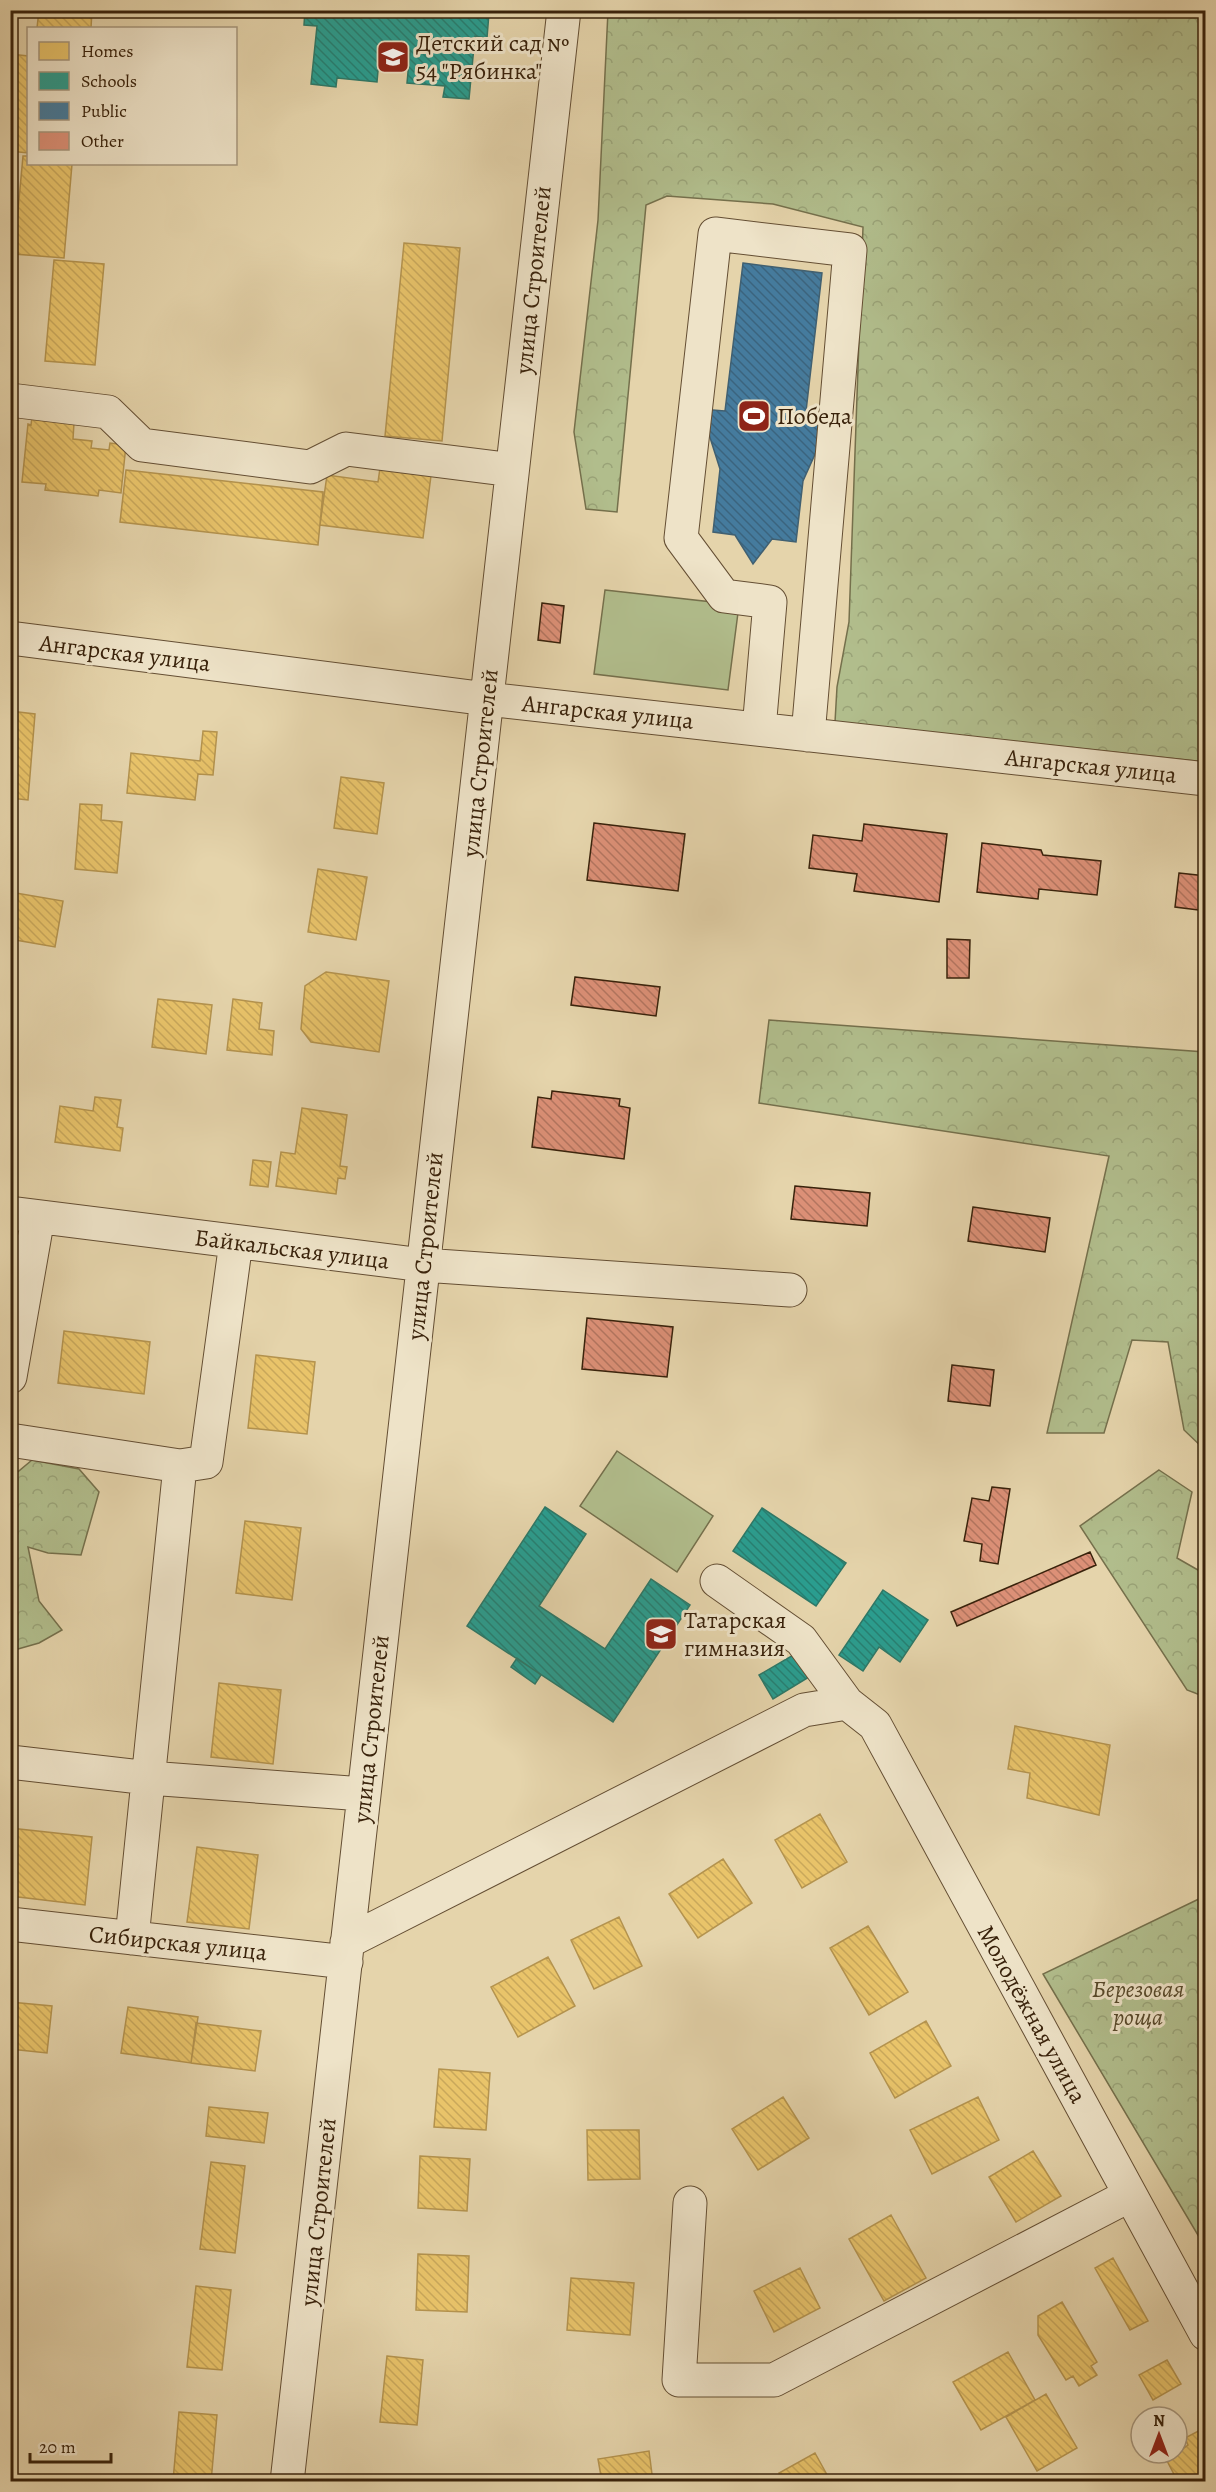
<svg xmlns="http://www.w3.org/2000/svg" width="1216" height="2492" font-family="Alegreya,serif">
<defs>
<pattern id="forest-crowns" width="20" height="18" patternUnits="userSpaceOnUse" patternTransform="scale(1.5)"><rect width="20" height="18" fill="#b1bd8c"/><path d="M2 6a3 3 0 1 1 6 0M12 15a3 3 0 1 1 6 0" fill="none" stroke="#99a277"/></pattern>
<pattern id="homes-back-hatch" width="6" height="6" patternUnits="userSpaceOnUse" patternTransform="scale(1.5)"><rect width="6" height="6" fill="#e9c46a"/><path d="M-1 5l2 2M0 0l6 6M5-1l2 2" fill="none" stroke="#c9a85b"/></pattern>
<pattern id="schools-back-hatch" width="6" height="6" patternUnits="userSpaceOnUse" patternTransform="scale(1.5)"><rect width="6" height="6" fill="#2a9d8f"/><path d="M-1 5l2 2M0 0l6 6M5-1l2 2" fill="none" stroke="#258073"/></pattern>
<pattern id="public-back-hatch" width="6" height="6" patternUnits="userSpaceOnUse" patternTransform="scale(1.5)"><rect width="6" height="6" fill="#457b9d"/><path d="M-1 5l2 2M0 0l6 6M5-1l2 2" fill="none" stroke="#3b647e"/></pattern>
<pattern id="building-back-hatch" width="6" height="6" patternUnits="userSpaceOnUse" patternTransform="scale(1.5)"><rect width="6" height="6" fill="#dc9077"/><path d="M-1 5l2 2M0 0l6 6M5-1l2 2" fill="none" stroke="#b37560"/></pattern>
</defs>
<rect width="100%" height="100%" fill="#e5d4ab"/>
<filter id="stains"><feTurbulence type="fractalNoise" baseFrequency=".00333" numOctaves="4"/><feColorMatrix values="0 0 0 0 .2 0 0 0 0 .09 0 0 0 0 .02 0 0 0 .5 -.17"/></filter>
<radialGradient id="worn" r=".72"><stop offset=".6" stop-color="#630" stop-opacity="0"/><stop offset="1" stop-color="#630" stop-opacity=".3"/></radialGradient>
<path fill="url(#forest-crowns)" stroke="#75704c" stroke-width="1.5" d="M 608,11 L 1205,11 L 1205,762 L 835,722 L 837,687 L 849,622 L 863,227 L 773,204 L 667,196 L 646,205 L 617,512 L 586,509 L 574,432 L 598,220 Z
M 769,1020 L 1205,1052 L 1205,1450 L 1184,1430 L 1168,1342 L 1132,1340 L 1104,1433 L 1047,1433 L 1109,1156 L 759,1103 Z
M 32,1460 L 79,1469 L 99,1492 L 81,1555 L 48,1553 L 28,1547 L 39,1601 L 62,1630 L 39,1643 L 11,1651 L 11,1486 L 13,1476 Z
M 1159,1470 L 1192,1492 L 1177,1558 L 1205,1574 L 1205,1697 L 1187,1690 L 1080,1526 Z
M 1205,1896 L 1205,2247 L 1043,1974 Z"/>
<path fill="#b1bd8c" stroke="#75704c" stroke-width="1.5" d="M 605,590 L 739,605 L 728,690 L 594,674 Z
M 617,1451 L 713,1516 L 677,1572 L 580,1506 Z"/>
<path fill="url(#homes-back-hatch)" stroke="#b4934e" stroke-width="1.5" d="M 39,10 L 92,10 L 91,28 L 37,28 Z
M 10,54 L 28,56 L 28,153 L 10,151 Z
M 23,156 L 28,156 L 28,164 L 72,164 L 64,258 L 14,254 Z
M 404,243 L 460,248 L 442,441 L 385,436 Z
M 54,260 L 104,264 L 95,365 L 45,361 Z
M 33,409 L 74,423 L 73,439 L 92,441 L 91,448 L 109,450 L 110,443 L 126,445 L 121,493 L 99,490 L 98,496 L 45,490 L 46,484 L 22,482 L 28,424 L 31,425 Z
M 382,454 L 433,460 L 423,538 L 320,525 L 327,475 L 378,482 Z
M 126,470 L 323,492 L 318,545 L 120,522 Z
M 10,711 L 35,714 L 28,800 L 10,798 Z
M 203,731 L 217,732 L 213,775 L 198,774 L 195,800 L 127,793 L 131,753 L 200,761 Z
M 341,777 L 384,783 L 377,834 L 334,828 Z
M 80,804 L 102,805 L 101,820 L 122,822 L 117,873 L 75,869 Z
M 318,869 L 367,877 L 356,940 L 308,932 Z
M 10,892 L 63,901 L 55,947 L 10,939 Z
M 326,972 L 389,981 L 379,1052 L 311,1042 L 301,1029 L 305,986 Z
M 158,999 L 212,1005 L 206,1054 L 152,1047 Z
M 233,999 L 262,1003 L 259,1029 L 274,1031 L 272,1055 L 227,1050 Z
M 95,1097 L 121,1100 L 117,1127 L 123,1128 L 120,1151 L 55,1142 L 60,1106 L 93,1111 Z
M 302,1108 L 347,1115 L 340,1166 L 347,1167 L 345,1179 L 338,1178 L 336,1194 L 276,1186 L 281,1152 L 295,1154 Z
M 253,1160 L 271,1162 L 268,1187 L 250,1185 Z
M 64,1331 L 150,1342 L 144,1394 L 58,1383 Z
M 256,1355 L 315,1362 L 307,1434 L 248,1428 Z
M 245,1521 L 301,1528 L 292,1600 L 236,1593 Z
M 219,1683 L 281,1690 L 273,1764 L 211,1757 Z
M 1015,1726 L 1110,1745 L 1099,1815 L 1027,1798 L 1030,1773 L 1008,1769 Z
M 820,1814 L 847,1862 L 802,1888 L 775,1840 Z
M 10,1828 L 92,1837 L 85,1905 L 10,1896 Z
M 197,1847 L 258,1855 L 249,1929 L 187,1922 Z
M 723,1859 L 752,1903 L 698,1938 L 669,1894 Z
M 619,1917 L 642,1966 L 594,1989 L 571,1940 Z
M 868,1926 L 908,1992 L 869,2015 L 830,1948 Z
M 548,1957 L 575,2006 L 518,2037 L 491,1987 Z
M 10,2002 L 52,2006 L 47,2053 L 10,2049 Z
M 128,2007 L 198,2017 L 191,2063 L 121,2053 Z
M 926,2021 L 951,2066 L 895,2098 L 870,2053 Z
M 196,2023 L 261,2031 L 255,2071 L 191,2063 Z
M 439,2069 L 490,2073 L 486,2130 L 434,2127 Z
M 783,2097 L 809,2138 L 758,2170 L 732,2129 Z
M 978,2097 L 999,2140 L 932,2174 L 910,2130 Z
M 209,2107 L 268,2113 L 264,2143 L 206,2136 Z
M 587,2130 L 639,2130 L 640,2179 L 588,2180 Z
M 1033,2151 L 1061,2196 L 1016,2222 L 989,2177 Z
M 420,2156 L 470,2159 L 467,2211 L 418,2208 Z
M 211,2162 L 245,2166 L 235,2253 L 200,2249 Z
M 891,2215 L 926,2278 L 884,2301 L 849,2239 Z
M 418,2254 L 469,2256 L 467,2312 L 416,2310 Z
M 1113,2258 L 1148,2321 L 1130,2330 L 1095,2268 Z
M 800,2268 L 820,2308 L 774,2332 L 754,2291 Z
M 571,2278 L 634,2283 L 630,2335 L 567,2330 Z
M 196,2286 L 231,2290 L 222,2370 L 187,2367 Z
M 1062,2302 L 1097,2362 L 1091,2366 L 1097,2375 L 1079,2386 L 1073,2376 L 1066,2380 L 1038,2335 L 1038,2316 Z
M 1008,2352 L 1035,2400 L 981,2430 L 953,2382 Z
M 387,2356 L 423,2360 L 417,2425 L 380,2422 Z
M 1167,2360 L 1181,2384 L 1153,2400 L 1139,2375 Z
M 1046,2394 L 1077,2448 L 1037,2471 L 1006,2417 Z
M 179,2412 L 217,2415 L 211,2482 L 173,2481 Z
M 1206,2427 L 1206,2482 L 1178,2482 L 1165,2457 L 1177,2453 L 1188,2445 L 1185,2438 Z
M 649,2451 L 653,2482 L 602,2482 L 598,2459 Z
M 815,2453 L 831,2482 L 784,2482 L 779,2473 Z"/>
<path fill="url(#schools-back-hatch)" stroke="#2e7867" stroke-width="1.5" d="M 305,10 L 489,13 L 487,38 L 475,36 L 469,99 L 443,97 L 445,86 L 407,83 L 410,51 L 380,48 L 377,82 L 337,78 L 336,87 L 311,84 L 317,26 L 304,25 Z
M 545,1507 L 586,1534 L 539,1606 L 605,1649 L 651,1579 L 690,1605 L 613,1722 L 467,1626 Z
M 762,1508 L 846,1563 L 816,1606 L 733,1551 Z
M 883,1590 L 928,1620 L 900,1662 L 879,1647 L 863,1671 L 839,1655 Z
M 795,1654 L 809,1677 L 773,1699 L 759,1675 Z
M 517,1658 L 541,1675 L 535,1684 L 511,1667 Z"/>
<path fill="url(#public-back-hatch)" stroke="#416071" stroke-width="1.5" d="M 743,263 L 822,273 L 805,420 L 829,423 L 803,481 L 796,542 L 772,539 L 753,564 L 735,535 L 713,532 L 720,469 L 701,409 L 725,411 Z"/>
<path fill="url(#building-back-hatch)" stroke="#39220b" stroke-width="1.5" d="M 542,603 L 564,606 L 560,643 L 538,640 Z
M 594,823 L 685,834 L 678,891 L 587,880 Z
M 864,824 L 947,834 L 939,902 L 854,891 L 857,874 L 809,868 L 813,835 L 862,841 Z
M 982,843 L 1041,850 L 1043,855 L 1101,861 L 1097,895 L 1039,889 L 1038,899 L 977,892 Z
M 1179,873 L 1206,876 L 1206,911 L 1175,907 Z
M 947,939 L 970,940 L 969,978 L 947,978 Z
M 575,977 L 660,987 L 656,1016 L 571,1005 Z
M 552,1091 L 620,1099 L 619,1106 L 630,1108 L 624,1159 L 532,1147 L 538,1097 L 551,1099 Z
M 795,1186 L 870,1193 L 867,1226 L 791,1219 Z
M 973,1207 L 1050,1218 L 1045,1252 L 968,1241 Z
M 587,1318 L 673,1327 L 667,1377 L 582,1369 Z
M 952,1365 L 994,1370 L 990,1406 L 948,1401 Z
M 992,1487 L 1010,1489 L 998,1564 L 980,1561 L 982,1544 L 964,1541 L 972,1498 L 989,1501 Z
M 1090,1552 L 1096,1565 L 957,1626 L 951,1612 Z"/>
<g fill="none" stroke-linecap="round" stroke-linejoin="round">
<g stroke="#644e33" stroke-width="35">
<path id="minor" d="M 10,400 L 108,412 L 142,445 L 310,467 L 346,449 L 512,470
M 10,638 L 487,699 L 1206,779
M 759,729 L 770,602 L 724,596 L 681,538 L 715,234 L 850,250 L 808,735
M 10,1213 L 423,1265 L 790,1290
M 10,1377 L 38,1217
M 10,1440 L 180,1466 L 132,1938
M 180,1466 L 206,1462 L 236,1242
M 717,1581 L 801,1640 L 847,1703 L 875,1725 L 1206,2334
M 10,1762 L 149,1778 L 363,1794
M 10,1924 L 346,1962
M 347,1942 L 804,1710 L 847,1703
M 690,2203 L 679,2380 L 774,2380 L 1130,2195
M 287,2482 L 564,10"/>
</g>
<use href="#minor" stroke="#eee3c8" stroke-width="33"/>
</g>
<defs>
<g id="school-square" transform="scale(1.725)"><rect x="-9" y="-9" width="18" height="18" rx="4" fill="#8f2418" stroke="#eee3c8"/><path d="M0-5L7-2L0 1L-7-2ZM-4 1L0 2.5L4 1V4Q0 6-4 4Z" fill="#fff"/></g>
<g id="stadium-square" transform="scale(1.725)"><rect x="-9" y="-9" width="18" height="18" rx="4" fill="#8f2418" stroke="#eee3c8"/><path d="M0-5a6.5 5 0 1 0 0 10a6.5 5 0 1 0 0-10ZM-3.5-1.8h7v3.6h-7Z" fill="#fff"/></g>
</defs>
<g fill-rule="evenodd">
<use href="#school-square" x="393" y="57"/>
<use href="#stadium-square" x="754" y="416"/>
<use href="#school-square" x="661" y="1634"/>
</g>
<g text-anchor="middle" stroke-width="6" stroke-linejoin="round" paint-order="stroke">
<g font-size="24" fill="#39220b" stroke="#eee3c8" text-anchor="start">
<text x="416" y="51">Детский сад №<tspan x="416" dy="28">54 "Рябинка"</tspan></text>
<text x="777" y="424">Победа</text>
<text x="684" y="1628">Татарская<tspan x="684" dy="28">гимназия</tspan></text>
</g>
<g font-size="24" fill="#39220b" stroke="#eee3c8">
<text transform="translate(533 280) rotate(-84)" y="8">улица Строителей</text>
<text transform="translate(125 653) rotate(7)" y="8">Ангарская улица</text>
<text transform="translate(608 712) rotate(6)" y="8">Ангарская улица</text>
<text transform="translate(480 763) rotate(-84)" y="8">улица Строителей</text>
<text transform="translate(1091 766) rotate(6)" y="8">Ангарская улица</text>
<text transform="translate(425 1246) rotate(-84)" y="8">улица Строителей</text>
<text transform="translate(292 1249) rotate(7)" y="8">Байкальская улица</text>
<text transform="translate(371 1729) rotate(-84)" y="8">улица Строителей</text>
<text transform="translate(178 1943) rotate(6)" y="8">Сибирская улица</text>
<text transform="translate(1032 2014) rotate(61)" y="8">Молодёжная улица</text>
<text transform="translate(318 2212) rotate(-84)" y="8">улица Строителей</text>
</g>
<g font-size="24" font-style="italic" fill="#57492b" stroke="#eee3c8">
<text x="1138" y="1997">Березовая<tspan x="1138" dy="28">роща</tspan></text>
</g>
</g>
<rect width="1216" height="2492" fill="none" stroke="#e5d4ab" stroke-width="36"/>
<rect x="12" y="12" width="1192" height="2468" fill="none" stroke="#39220b" stroke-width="3"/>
<rect x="18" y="18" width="1180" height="2456" fill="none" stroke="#39220b" stroke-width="1.5"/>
<rect x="27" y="27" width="210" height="138" fill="#eee3c8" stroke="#a6967c" stroke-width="1.5"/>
<rect x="39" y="42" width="30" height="18" fill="#e9c46a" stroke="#a6967c" stroke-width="1.5"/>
<text x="81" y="57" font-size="18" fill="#39220b">Homes</text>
<rect x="39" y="72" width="30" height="18" fill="#2a9d8f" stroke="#a6967c" stroke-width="1.5"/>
<text x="81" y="87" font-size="18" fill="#39220b">Schools</text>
<rect x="39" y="102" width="30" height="18" fill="#457b9d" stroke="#a6967c" stroke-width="1.5"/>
<text x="81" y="117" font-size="18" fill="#39220b">Public</text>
<rect x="39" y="132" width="30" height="18" fill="#dc9077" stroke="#a6967c" stroke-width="1.5"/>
<text x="81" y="147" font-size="18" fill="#39220b">Other</text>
<g transform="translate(1159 2435)"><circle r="28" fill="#eee3c8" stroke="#a6967c" stroke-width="1.5"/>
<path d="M0-4.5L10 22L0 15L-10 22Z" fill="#8f2418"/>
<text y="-9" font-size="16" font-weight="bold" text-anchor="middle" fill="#39220b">N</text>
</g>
<path d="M30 2453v9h81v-9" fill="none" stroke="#39220b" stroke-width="3"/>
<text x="39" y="2453" font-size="18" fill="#39220b" stroke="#eee3c8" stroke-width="4.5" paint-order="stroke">20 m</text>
<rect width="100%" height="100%" filter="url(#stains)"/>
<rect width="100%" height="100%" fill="url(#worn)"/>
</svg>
